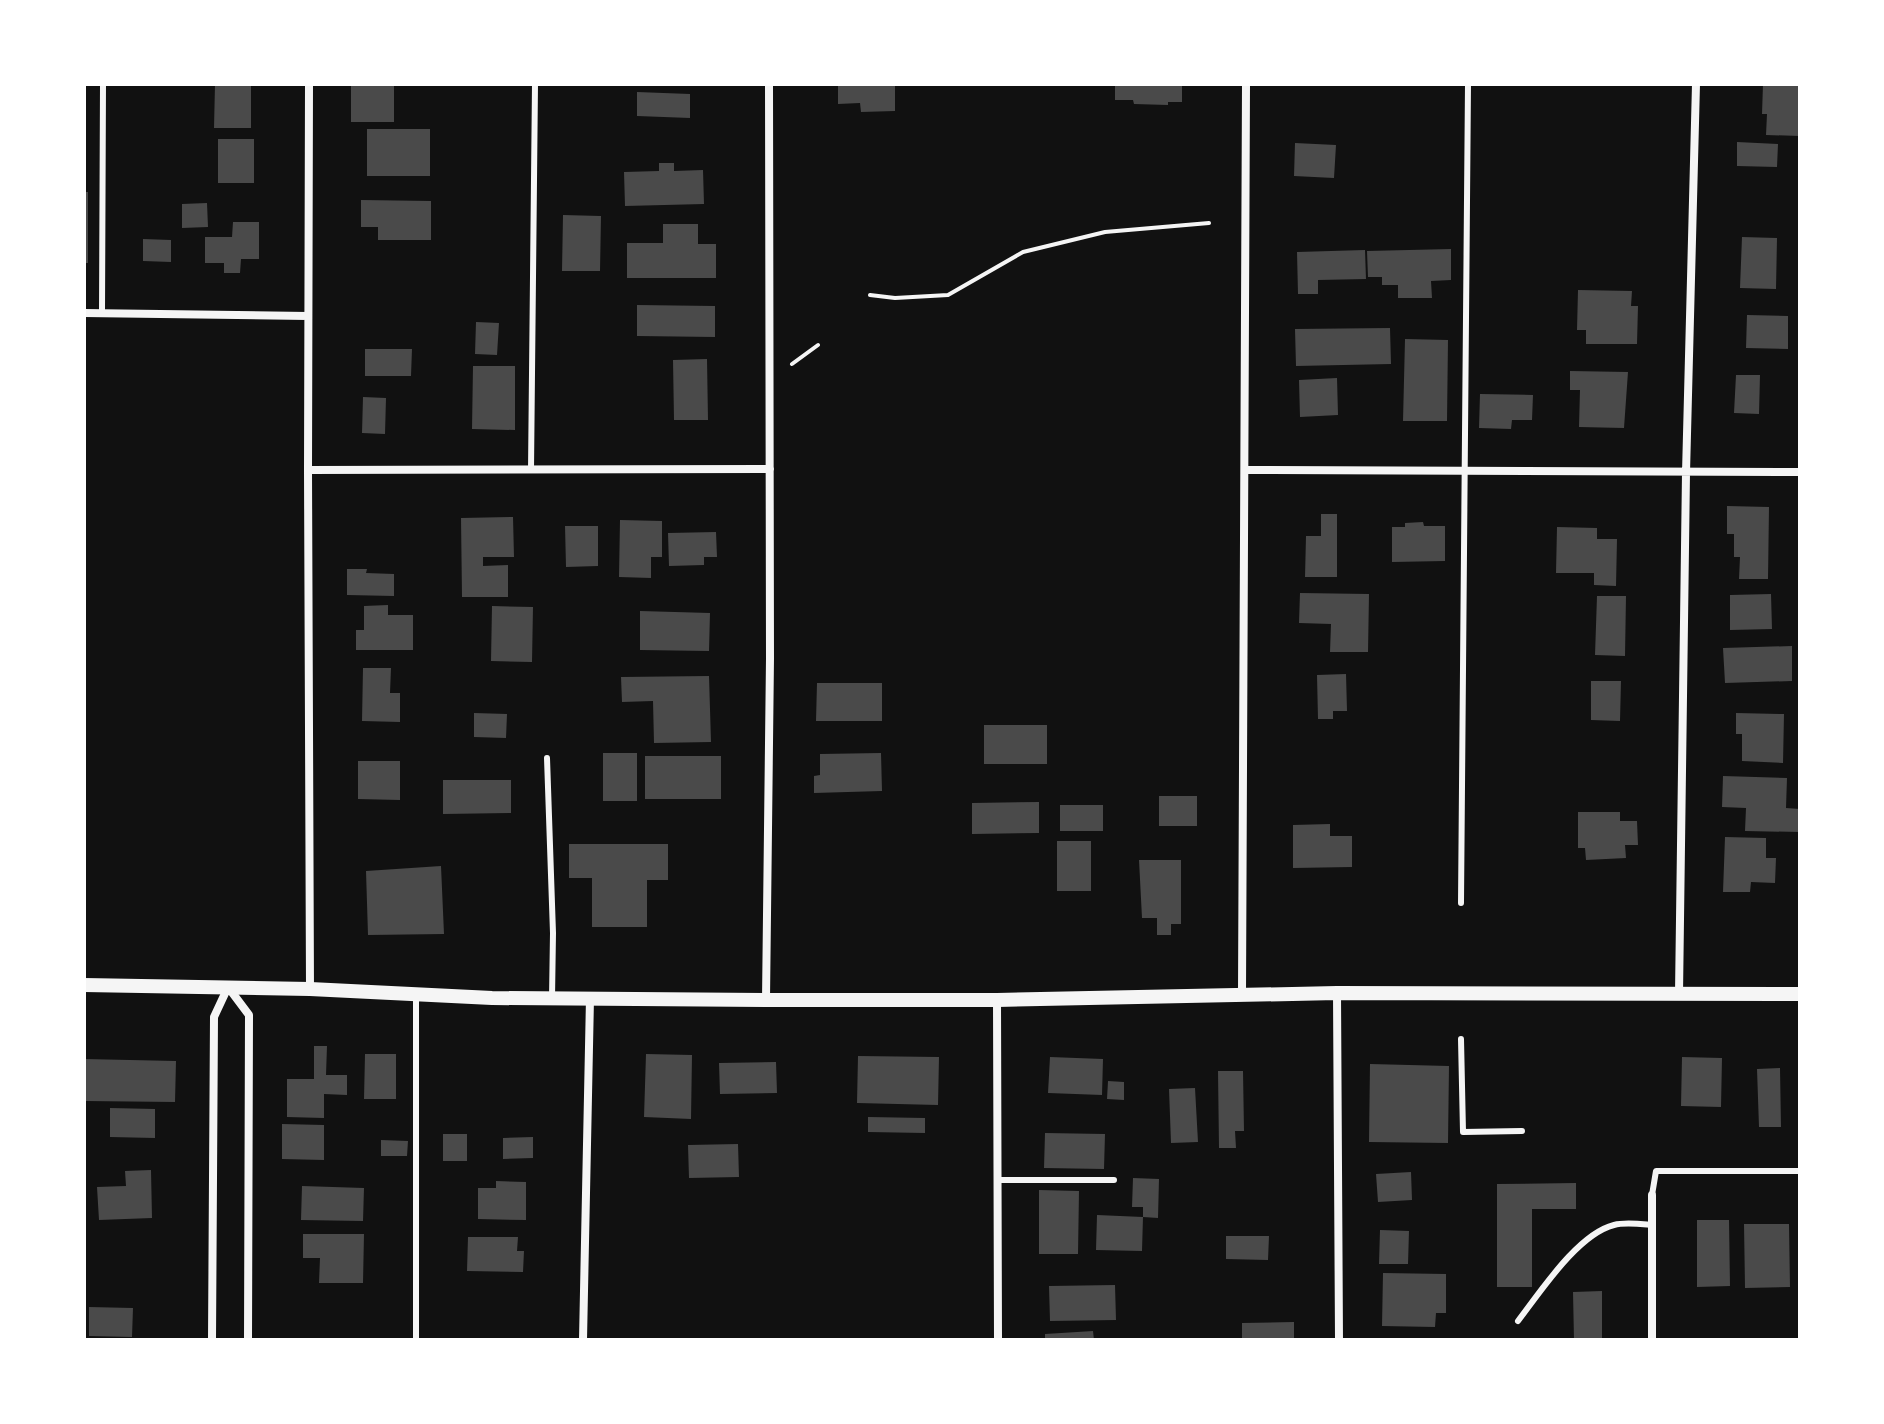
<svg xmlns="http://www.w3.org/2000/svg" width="1884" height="1424" font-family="Poppins,sans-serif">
<rect width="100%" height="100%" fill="#111"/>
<path fill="#4a4a4a" d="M 215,84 L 251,84 L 251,128 L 214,128 Z
M 351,84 L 394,85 L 394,122 L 351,122 Z
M 838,84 L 895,84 L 895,111 L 861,112 L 860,103 L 838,104 Z
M 1115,84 L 1182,84 L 1182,102 L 1168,102 L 1168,105 L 1134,104 L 1133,100 L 1115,100 Z
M 1763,84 L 1800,84 L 1800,136 L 1766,135 L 1767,114 L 1762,114 Z
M 637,92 L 690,94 L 690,118 L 637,116 Z
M 367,129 L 430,129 L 430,176 L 367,176 Z
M 218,139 L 254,139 L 254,183 L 218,183 Z
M 1737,142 L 1778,144 L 1777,167 L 1737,166 Z
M 1295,143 L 1336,145 L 1334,178 L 1294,176 Z
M 659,163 L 674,163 L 674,171 L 703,170 L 704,204 L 625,206 L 624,172 L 659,171 Z
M 84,192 L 88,192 L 88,263 L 84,263 Z
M 361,200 L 431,201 L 431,240 L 378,240 L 378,227 L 361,227 Z
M 207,203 L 208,227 L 182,228 L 182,204 Z
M 563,215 L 601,216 L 600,271 L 562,271 Z
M 233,222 L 259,222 L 259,259 L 241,259 L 240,273 L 224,273 L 224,263 L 205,263 L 205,237 L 232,237 Z
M 663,224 L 698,224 L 698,244 L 716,244 L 716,278 L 627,278 L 627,243 L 663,243 Z
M 1742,237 L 1777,238 L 1776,289 L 1740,288 Z
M 143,239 L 171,240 L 171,262 L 143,261 Z
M 1451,249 L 1451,280 L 1431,281 L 1432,298 L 1398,298 L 1398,285 L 1382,285 L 1382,277 L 1368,277 L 1367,251 Z
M 1365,250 L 1366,279 L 1318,280 L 1318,294 L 1298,294 L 1297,252 Z
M 1578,290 L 1632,291 L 1631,306 L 1638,306 L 1637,344 L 1586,344 L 1586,330 L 1577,330 Z
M 637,305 L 715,306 L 715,337 L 637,336 Z
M 1747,315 L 1788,316 L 1788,349 L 1746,348 Z
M 476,322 L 499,323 L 497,355 L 475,354 Z
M 1390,328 L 1391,364 L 1296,366 L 1295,329 Z
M 1405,339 L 1448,340 L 1447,421 L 1403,421 Z
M 365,349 L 412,349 L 411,376 L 365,376 Z
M 707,359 L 708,420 L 674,420 L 673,360 Z
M 473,366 L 515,366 L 515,430 L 472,429 Z
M 1570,371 L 1628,372 L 1624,428 L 1579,427 L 1580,390 L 1570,390 Z
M 1736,375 L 1760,375 L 1759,414 L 1734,413 Z
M 1337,378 L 1338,415 L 1300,417 L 1299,380 Z
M 1480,394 L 1533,395 L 1532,420 L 1512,420 L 1511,429 L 1479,428 Z
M 363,397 L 386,398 L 385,434 L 362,433 Z
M 1727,506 L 1769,507 L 1768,579 L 1739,579 L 1740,557 L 1734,557 L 1734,534 L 1727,534 Z
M 1321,514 L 1337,514 L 1337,577 L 1305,577 L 1306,536 L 1321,536 Z
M 513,517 L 514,557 L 483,557 L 483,566 L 508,565 L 508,597 L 462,597 L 461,518 Z
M 620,520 L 662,521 L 662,557 L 651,557 L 651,578 L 619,577 Z
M 1423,522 L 1424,526 L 1445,526 L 1445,561 L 1392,562 L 1392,527 L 1405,527 L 1405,523 Z
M 565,526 L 598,526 L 598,566 L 566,567 Z
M 1557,527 L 1597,528 L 1597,539 L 1617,539 L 1616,586 L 1594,585 L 1594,573 L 1556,573 Z
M 716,532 L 717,557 L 704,557 L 704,565 L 669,566 L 668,533 Z
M 347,569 L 367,569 L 366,573 L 394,574 L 394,596 L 347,595 Z
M 1300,593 L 1369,594 L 1368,652 L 1330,652 L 1331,624 L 1299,623 Z
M 1771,594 L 1772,629 L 1730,630 L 1730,595 Z
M 1597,596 L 1626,596 L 1625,656 L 1595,655 Z
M 388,605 L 388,615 L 413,615 L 413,650 L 356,650 L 356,630 L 364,630 L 364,606 Z
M 492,606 L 533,607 L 532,662 L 491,661 Z
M 640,611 L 710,613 L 709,651 L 640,650 Z
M 1792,646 L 1792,681 L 1725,683 L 1723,648 Z
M 363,668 L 391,668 L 390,693 L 400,693 L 400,722 L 362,721 Z
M 1346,674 L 1347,711 L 1333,711 L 1333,719 L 1318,719 L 1317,675 Z
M 709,676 L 711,742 L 654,743 L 653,701 L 622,702 L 621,677 Z
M 1591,681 L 1621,681 L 1620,721 L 1591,720 Z
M 817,683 L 882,683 L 882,721 L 816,721 Z
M 474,713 L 507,714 L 506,738 L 474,737 Z
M 1736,713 L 1784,714 L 1783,763 L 1742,761 L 1742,734 L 1736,734 Z
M 984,725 L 1047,725 L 1047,764 L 984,764 Z
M 603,753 L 637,753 L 637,801 L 603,801 Z
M 881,753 L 882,791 L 814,793 L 814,776 L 820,775 L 820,754 Z
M 645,756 L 721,756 L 721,799 L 645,799 Z
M 358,761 L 400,761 L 400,800 L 358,799 Z
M 1723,776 L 1787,778 L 1786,808 L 1800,809 L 1800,832 L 1745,831 L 1746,808 L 1722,807 Z
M 443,780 L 511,780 L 511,813 L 443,814 Z
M 1159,796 L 1197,796 L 1197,826 L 1159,826 Z
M 1039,802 L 1039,833 L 972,834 L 972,803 Z
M 1060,805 L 1103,805 L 1103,831 L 1060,831 Z
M 1578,812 L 1620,812 L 1620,821 L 1637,821 L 1638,845 L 1625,845 L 1626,858 L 1586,860 L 1585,848 L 1578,848 Z
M 1330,824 L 1330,836 L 1352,836 L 1352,867 L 1293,868 L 1293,825 Z
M 1725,837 L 1766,838 L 1766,858 L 1776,858 L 1775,883 L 1751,882 L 1750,892 L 1723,892 Z
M 1057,841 L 1091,841 L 1091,891 L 1057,891 Z
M 569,844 L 668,844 L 668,880 L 647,880 L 647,927 L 592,927 L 592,878 L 569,878 Z
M 1139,860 L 1181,860 L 1181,924 L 1171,924 L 1171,935 L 1157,935 L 1157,918 L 1142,918 Z
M 441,866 L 444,934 L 368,935 L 366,871 Z
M 314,1046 L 327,1046 L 326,1075 L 347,1075 L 347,1095 L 324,1094 L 324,1118 L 287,1117 L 287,1079 L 314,1079 Z
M 365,1054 L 396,1054 L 396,1099 L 364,1099 Z
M 646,1054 L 692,1055 L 691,1119 L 644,1117 Z
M 858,1056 L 939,1057 L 938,1105 L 857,1103 Z
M 1050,1057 L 1103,1059 L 1102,1095 L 1048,1093 Z
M 1682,1057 L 1722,1058 L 1721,1107 L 1681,1106 Z
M 84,1059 L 176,1061 L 175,1102 L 84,1101 Z
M 776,1062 L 777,1093 L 720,1094 L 719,1063 Z
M 1370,1064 L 1449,1066 L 1448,1143 L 1369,1142 Z
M 1780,1068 L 1781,1127 L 1759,1127 L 1757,1069 Z
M 1218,1071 L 1243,1071 L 1244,1131 L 1235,1131 L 1236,1148 L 1219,1148 Z
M 1108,1081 L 1124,1082 L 1124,1100 L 1107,1099 Z
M 1195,1088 L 1198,1142 L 1171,1143 L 1169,1089 Z
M 110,1108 L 155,1109 L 155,1138 L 110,1137 Z
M 868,1117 L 925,1118 L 925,1133 L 868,1132 Z
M 282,1124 L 324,1125 L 324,1160 L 282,1159 Z
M 1045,1133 L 1105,1134 L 1104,1169 L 1044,1168 Z
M 443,1134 L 467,1134 L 467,1161 L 443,1161 Z
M 533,1137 L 533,1158 L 503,1159 L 503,1138 Z
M 381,1140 L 408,1141 L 407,1156 L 381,1156 Z
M 738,1144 L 739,1177 L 689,1178 L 688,1145 Z
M 151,1170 L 152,1218 L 99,1220 L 97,1187 L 126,1186 L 125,1171 Z
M 1411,1172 L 1412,1200 L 1378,1202 L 1376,1174 Z
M 1133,1178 L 1159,1179 L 1158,1218 L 1143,1217 L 1143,1207 L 1132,1207 Z
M 496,1181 L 526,1182 L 526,1220 L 478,1219 L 478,1188 L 496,1188 Z
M 1576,1183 L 1576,1209 L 1532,1209 L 1532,1287 L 1497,1287 L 1497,1184 Z
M 302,1186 L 364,1188 L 363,1221 L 301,1220 Z
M 1039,1190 L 1079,1191 L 1078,1254 L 1039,1254 Z
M 1097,1215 L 1143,1217 L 1142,1251 L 1096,1250 Z
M 1697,1220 L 1729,1220 L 1730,1286 L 1697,1287 Z
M 1744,1224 L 1789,1224 L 1790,1287 L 1745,1288 Z
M 1380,1230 L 1409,1231 L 1408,1264 L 1379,1264 Z
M 303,1234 L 364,1234 L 363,1283 L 319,1283 L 320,1258 L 303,1258 Z
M 1226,1236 L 1269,1236 L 1268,1260 L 1226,1259 Z
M 468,1237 L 518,1237 L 517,1251 L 524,1251 L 523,1272 L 467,1271 Z
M 1383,1273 L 1446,1274 L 1446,1313 L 1436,1313 L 1435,1327 L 1382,1326 Z
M 1115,1285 L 1116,1320 L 1050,1321 L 1049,1286 Z
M 1602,1291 L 1602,1340 L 1574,1340 L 1573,1292 Z
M 89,1307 L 133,1308 L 132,1337 L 89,1336 Z
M 1294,1322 L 1294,1340 L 1242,1340 L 1242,1323 Z
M 1093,1331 L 1094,1340 L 1045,1340 L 1045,1334 Z"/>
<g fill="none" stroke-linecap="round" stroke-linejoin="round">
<path stroke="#f5f5f5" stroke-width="4" d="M 870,295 L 895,298 L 948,295 L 1023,252 L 1105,232 L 1209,223
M 792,364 L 818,345"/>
<path stroke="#f5f5f5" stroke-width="6" d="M 102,313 L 103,84
M 531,470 L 535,84
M 547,758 L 553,933 L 552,998
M 1461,903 L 1468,84
M 1461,1039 L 1463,1132 L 1522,1131
M 998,1180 L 1114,1180
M 1652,1195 L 1656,1171 L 1800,1171
M 1518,1321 C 1541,1291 1578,1234 1614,1225 C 1625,1222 1640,1224 1652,1225
M 416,1340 L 416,996"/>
<path stroke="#f5f5f5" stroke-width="8" d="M 309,84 L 308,470 L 310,989
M 84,313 L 308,316
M 308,470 L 770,469
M 1246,470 L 1800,472
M 1337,993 L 1339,1340
M 1242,994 L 1246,84
M 1679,994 L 1686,473 L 1696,84
M 766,1000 L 770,658 L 769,84
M 997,1000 L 998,1340
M 1652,1195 L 1652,1340
M 212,1340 L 214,1017 L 228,987 L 249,1015 L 248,1340
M 583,1340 L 590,998"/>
<path stroke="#f5f5f5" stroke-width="14" d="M 84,985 L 310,989 L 492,998 L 766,1000 L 997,1000 L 1337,993 L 1800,994"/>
</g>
<rect width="1884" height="1424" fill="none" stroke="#ffffff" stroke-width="172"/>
</svg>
